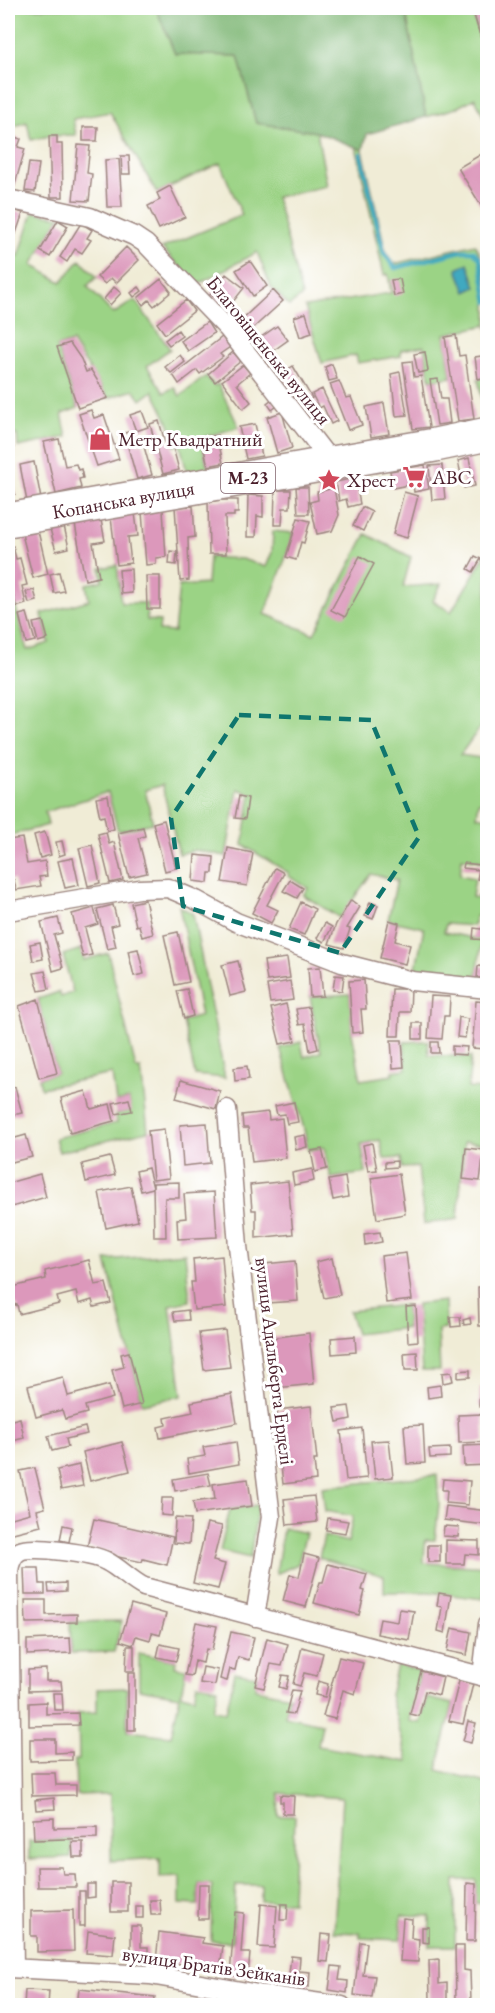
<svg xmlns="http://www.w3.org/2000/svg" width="495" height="2013" font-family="'EB Garamond',serif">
<rect width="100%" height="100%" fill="#fff"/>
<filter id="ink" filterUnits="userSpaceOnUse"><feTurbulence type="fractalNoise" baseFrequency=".0167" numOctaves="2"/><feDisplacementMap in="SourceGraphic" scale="12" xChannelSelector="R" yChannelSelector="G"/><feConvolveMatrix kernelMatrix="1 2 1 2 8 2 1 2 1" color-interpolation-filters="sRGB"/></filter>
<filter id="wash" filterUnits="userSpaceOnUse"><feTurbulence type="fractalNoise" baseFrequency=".008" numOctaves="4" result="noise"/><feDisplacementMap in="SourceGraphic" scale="24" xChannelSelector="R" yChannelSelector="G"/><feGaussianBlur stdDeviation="1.35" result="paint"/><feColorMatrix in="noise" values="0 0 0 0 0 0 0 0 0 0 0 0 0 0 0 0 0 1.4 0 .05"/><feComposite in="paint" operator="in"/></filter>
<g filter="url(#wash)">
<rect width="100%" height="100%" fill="#f0ecd6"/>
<path fill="#9bd385" stroke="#727958" stroke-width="1.5" d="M 8,8 L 156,8 L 175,54 L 238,56 L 256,123 L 317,132 L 327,186 L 276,197 L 302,296 L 289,306 L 271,287 L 257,252 L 197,285 L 162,248 L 242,215 L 220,163 L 157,193 L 110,112 L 73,119 L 76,135 L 49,136 L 31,140 L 27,122 L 12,127 L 8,108 Z
M 405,8 L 471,8 L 487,59 L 487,119 L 485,120 L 475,98 L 456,108 L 426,117 Z
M 356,147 L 363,150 L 386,253 L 394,264 L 475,244 C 490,269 487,300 487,329 L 487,325 L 445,334 L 451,377 L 430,380 L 424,346 L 401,350 L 401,356 L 358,363 L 356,355 L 322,363 L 305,307 L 391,293 L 388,274 L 384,275 Z
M 33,212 L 60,217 L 32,265 L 61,282 L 80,260 L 97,277 L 87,286 L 113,314 L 135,300 L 170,349 L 147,366 L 164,393 L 174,387 L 180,396 L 206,376 L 215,386 L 218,384 L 239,427 L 201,438 L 208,469 L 187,473 L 180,444 L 175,446 L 168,421 L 153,391 L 141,400 L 134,390 L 108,398 L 72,342 L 57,347 L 78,408 L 62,414 L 67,437 L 18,447 L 17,435 L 8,434 L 8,252 L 19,256 Z
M 487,377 L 488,418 L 486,418 L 478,379 Z
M 273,531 L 293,533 L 286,557 L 265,614 L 314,634 L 366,534 L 411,557 L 403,587 L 441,584 L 433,601 L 451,612 L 487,552 L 487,718 L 460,755 L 487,759 L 487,803 L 479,802 L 477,816 L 487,818 L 487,862 L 462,858 L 460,875 L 475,878 L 472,897 L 487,901 L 487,916 L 476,916 L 473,926 L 446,924 L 444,932 L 482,940 L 476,981 L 415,972 L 424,928 L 388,920 L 397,880 L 371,874 L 340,918 L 303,895 L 308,888 L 288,876 L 289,873 L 243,845 L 251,794 L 238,789 L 226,856 L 195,850 L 179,854 L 162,785 L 145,790 L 153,823 L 118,831 L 108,792 L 45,812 L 48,825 L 8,836 L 8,590 L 11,589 L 27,650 L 49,643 L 42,614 L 89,600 L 86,584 L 102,581 L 101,568 L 117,565 L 121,603 L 147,603 L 147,620 L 160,621 L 159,631 L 174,632 L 179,586 L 207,584 L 209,557 L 242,559 L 266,567 L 272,552 Z
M 179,906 L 193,914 L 225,1078 L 195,1075 L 183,1021 L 201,1016 Z
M 81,949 L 84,960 L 108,953 L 136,1069 L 141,1069 L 148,1131 L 59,1152 L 55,1138 L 117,1123 L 116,1114 L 131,1111 L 129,1099 L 116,1102 L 112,1074 L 41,1088 L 39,1078 L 57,1073 L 38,999 L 59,992 L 61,997 L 73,992 L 63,955 Z
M 350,994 L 352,1033 L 361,1080 L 393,1075 L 393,1071 L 406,1069 L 404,1042 L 428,1041 L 429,1055 L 471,1057 L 468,1088 L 486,1089 L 487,1076 L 487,1144 L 464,1142 L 458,1219 L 424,1224 L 418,1167 L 402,1168 L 401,1158 L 384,1159 L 380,1140 L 361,1144 L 366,1173 L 331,1178 L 324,1147 L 308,1150 L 304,1129 L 280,1048 L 301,1042 L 304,1057 L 321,1052 L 310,997 Z
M 185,1253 L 190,1301 L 170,1305 L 182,1396 L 142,1404 L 106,1260 Z
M 445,1301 L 446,1329 L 438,1330 L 440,1371 L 422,1371 L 417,1304 Z
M 406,1305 L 407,1328 L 356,1334 L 349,1311 Z
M 437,1475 L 439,1504 L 435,1540 L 425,1540 L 424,1563 L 487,1567 L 483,1599 L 429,1592 L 384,1592 L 384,1576 L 319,1558 L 324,1536 L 348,1542 L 353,1516 L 325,1511 L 322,1487 Z
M 258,1505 L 250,1558 L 220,1551 L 230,1509 Z
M 283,1528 L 306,1533 L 298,1564 L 276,1574 Z
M 122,1621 L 114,1652 L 71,1653 L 70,1622 Z
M 139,1653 L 176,1661 L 175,1667 L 186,1669 L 181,1694 L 194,1697 L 197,1684 L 218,1688 L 213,1710 L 226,1712 L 235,1672 L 257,1676 L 255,1689 L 290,1696 L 285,1716 L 322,1724 L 318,1746 L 408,1762 L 390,1695 L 397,1665 L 421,1671 L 409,1721 L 420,1723 L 427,1698 L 453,1704 L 437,1770 L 487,1783 L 487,1903 L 475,1903 L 476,1880 L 455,1880 L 455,1946 L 429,1946 L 430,1916 L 402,1915 L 400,1940 L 360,1938 L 360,1933 L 334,1932 L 342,1798 L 279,1793 L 278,1816 L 295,1816 L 292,1902 L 261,1901 L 261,1885 L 236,1885 L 232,1942 L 211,1941 L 212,1885 L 199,1884 L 198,1905 L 180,1904 L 180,1876 L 160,1877 L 160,1858 L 111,1861 L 110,1794 L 76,1795 L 75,1760 L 79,1760 L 78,1713 L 97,1712 L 97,1689 L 127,1688 L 127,1731 L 171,1736 L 180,1696 L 139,1689 Z
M 71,1839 L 71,1857 L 29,1859 L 29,1841 Z"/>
<path fill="#7cb572" stroke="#636a4e" stroke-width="1.5" d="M 156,8 L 405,8 L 426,117 L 367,134 L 363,150 L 317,132 L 256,123 L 238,56 L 175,54 Z"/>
<path fill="#40a9c0" stroke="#456476" stroke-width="1.5" d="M 468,263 L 476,287 L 466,292 L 457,269 Z"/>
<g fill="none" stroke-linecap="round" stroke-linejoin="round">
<path stroke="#40a9c0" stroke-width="4.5" d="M 361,154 L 384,253 L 395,268 L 461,251 L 473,251 L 480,258 L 488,302"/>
</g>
<g id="blocks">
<path fill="#dc98bb" d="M 472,8 L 485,8 L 488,14 L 488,37 L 481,39 Z
M 488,44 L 488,59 L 487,59 L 482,46 Z
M 83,127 L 98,127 L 97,141 L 83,141 Z
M 49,136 L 57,136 L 57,144 L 62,144 L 63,197 L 51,197 Z
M 14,137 L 21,139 L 18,147 L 25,149 L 14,188 L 8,187 L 8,161 Z
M 78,145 L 90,146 L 87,173 L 92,174 L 89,201 L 73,200 Z
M 485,152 L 488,155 L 488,217 L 458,168 Z
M 121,156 L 129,156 L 130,174 L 122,174 Z
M 119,159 L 122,207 L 107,207 L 105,160 Z
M 29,163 L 39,164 L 35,192 L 25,191 Z
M 170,186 L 185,217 L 159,229 L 148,206 L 160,200 L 157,193 Z
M 11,209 L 23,213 L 15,236 L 8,234 L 8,221 Z
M 58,220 L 68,226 L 50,257 L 40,251 Z
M 81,223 L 92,230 L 87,238 L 91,240 L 82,253 L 75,249 L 67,262 L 60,257 Z
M 126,247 L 139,260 L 116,283 L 111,278 L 105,284 L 97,277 Z
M 250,261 L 267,286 L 253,296 L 236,270 Z
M 226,274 L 244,288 L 228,308 L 210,294 Z
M 161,279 L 171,292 L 154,306 L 149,300 L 143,305 L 138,298 Z
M 400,279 L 403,294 L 394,296 L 391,280 Z
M 114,287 L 121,293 L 110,305 L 104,299 Z
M 139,287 L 142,291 L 134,297 L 131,293 Z
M 273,290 L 283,301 L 250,331 L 240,321 Z
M 186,300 L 194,311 L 165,334 L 157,323 Z
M 306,313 L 312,333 L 300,337 L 294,317 Z
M 207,322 L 214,333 L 188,351 L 181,341 Z
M 277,326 L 288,340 L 267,355 L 257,340 Z
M 178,330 L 182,336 L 169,345 L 165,340 Z
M 456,335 L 459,356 L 465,355 L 474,419 L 458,421 L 445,337 Z
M 222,337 L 230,347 L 220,354 L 223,357 L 200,374 L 197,370 L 179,384 L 173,375 Z
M 70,343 L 81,359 L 86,372 L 91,370 L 108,398 L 78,408 L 57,347 Z
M 233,352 L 241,361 L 215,382 L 208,374 Z
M 425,352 L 428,371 L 418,373 L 414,354 Z
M 180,355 L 185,362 L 171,373 L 165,367 Z
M 488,355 L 488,377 L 478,379 L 475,357 Z
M 412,361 L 414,377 L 421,376 L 429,427 L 413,429 L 403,362 Z
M 332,364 L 337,379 L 329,381 L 325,367 Z
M 243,365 L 250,373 L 237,384 L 251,402 L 243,409 L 222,381 Z
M 293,366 L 312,398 L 305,403 L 298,391 L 293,394 L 281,374 Z
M 400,372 L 407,415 L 396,416 L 391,374 Z
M 438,379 L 441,399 L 447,399 L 450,423 L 437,425 L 430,380 Z
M 339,381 L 346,398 L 351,397 L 362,425 L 348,430 L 330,384 Z
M 322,389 L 337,421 L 331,424 L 323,406 L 319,408 L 312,394 Z
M 272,399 L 277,406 L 272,410 L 267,403 Z
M 384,403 L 389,434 L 371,437 L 366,407 Z
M 91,410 L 94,418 L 104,415 L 119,459 L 97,466 L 79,414 Z
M 142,411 L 148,427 L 136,431 L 130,415 Z
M 282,412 L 292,448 L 277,453 L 267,417 Z
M 159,421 L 165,442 L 171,440 L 179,470 L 163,474 L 150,424 Z
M 255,424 L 262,456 L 246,459 L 239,427 Z
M 133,431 L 137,444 L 143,443 L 152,475 L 137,479 L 124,433 Z
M 217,435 L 223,463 L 208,466 L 201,438 Z
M 59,439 L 65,466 L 76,464 L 78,470 L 81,469 L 83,478 L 79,479 L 81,488 L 56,494 L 44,442 Z
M 8,447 L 14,448 L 13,457 L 8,456 Z
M 469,458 L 475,486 L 464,488 L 458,461 Z
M 34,462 L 41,499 L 27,502 L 20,465 Z
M 8,465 L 15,494 L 8,495 Z
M 425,465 L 429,489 L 414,492 L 413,484 L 393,488 L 390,471 Z
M 442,465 L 445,499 L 432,500 L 429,466 Z
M 355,478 L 360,504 L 348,507 L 346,499 L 339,501 L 336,482 Z
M 296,487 L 308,487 L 309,514 L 298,514 Z
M 334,488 L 339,515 L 332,531 L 317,534 L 310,502 L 318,500 L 317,492 Z
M 275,490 L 291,490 L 290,508 L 283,508 L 282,525 L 274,525 Z
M 404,492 L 418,496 L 407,538 L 393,534 Z
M 248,495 L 263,496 L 263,517 L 257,516 L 256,537 L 247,537 Z
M 208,500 L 238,500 L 238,513 L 234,513 L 234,516 L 225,516 L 226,554 L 209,554 Z
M 193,506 L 195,537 L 188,538 L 189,580 L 180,581 L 175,507 Z
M 362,507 L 372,512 L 363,531 L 353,526 Z
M 163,510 L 166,557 L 156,558 L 156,564 L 146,565 L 142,512 Z
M 135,513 L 138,536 L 128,537 L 131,563 L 117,565 L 111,518 Z
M 298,518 L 310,521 L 304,543 L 301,542 L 296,560 L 286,557 Z
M 101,520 L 105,541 L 93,543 L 99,577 L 85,580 L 75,524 Z
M 64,526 L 69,548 L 56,551 L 50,529 Z
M 38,531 L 48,574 L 33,578 L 22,534 Z
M 13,546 L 16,559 L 20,558 L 27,585 L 22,586 L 26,604 L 16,607 L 8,573 L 8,548 Z
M 170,551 L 177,552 L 176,565 L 169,564 Z
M 360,556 L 374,564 L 345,617 L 331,610 Z
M 475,556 L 481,559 L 473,572 L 468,569 Z
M 131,569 L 132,593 L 121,594 L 119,570 Z
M 59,572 L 64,591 L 54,593 L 50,574 Z
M 146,576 L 160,576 L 160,609 L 147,609 Z
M 34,590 L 37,601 L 29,603 L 26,592 Z
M 27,613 L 35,641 L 26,643 L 19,615 Z
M 43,621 L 48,639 L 38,642 L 33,623 Z
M 482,745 L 488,746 L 488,757 L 481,756 Z
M 108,796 L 114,829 L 107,831 L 104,816 L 100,817 L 96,798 Z
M 239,796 L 248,798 L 245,819 L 235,818 Z
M 164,820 L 176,868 L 165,871 L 153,823 Z
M 143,827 L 145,836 L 138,838 L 147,873 L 129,877 L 118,833 Z
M 45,832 L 51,855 L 40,858 L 34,835 Z
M 106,832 L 109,844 L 114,842 L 123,880 L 110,883 L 98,834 Z
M 22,838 L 27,864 L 45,861 L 47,876 L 39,877 L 41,886 L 16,890 L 14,880 L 9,880 L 8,874 L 8,840 Z
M 62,841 L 65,854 L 59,856 L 56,842 Z
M 92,845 L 100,883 L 88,886 L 79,848 Z
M 228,848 L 253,853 L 247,886 L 222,882 Z
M 195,855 L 214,857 L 213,873 L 209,873 L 208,883 L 193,881 Z
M 73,858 L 79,885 L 65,888 L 58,861 Z
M 464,863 L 488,866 L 488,880 L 477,879 L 479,870 L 463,868 Z
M 275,868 L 284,873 L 267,905 L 278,910 L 271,923 L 252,913 Z
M 290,880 L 303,888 L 297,898 L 283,891 Z
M 483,887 L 488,888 L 488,896 L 481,895 Z
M 145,900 L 153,934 L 142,937 L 139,925 L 136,926 L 131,903 Z
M 351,900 L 360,907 L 347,928 L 350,929 L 344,948 L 329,944 L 336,924 Z
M 301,902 L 315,909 L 304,935 L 289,929 Z
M 370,902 L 378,905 L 373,919 L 365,916 Z
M 113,905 L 118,924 L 111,926 L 116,947 L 107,949 L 97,909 Z
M 94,908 L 98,924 L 85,928 L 92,955 L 83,957 L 72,914 Z
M 58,918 L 62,933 L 54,935 L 63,968 L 53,971 L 41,922 Z
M 389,920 L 399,923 L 395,941 L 410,945 L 405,964 L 380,958 Z
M 325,923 L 332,927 L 324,942 L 317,938 Z
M 474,928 L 488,930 L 488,940 L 473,939 Z
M 178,932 L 189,982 L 175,985 L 164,935 Z
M 40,942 L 43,959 L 33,961 L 30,944 Z
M 138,949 L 144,974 L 134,976 L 128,951 Z
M 287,958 L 290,978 L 267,981 L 264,961 Z
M 238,961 L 246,992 L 230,996 L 222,965 Z
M 478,966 L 488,967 L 488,979 L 477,978 Z
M 320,967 L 323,996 L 310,997 L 308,968 Z
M 45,971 L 49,989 L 39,991 L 34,973 Z
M 335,975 L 344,976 L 342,991 L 333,990 Z
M 364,980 L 366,1009 L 361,1009 L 363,1032 L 352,1033 L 349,981 Z
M 290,981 L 293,1000 L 270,1003 L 267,985 Z
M 187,989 L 193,1016 L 184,1019 L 177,991 Z
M 392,989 L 411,989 L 410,1012 L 400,1012 L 399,1036 L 390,1036 Z
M 431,996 L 450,997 L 449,1016 L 444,1016 L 442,1039 L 428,1038 Z
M 38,999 L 57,1073 L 39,1078 L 19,1006 Z
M 476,1001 L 488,1002 L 485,1049 L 472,1048 Z
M 286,1004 L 295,1041 L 280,1044 L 271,1008 Z
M 309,1007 L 318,1049 L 310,1051 L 305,1024 L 299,1025 L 296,1009 Z
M 459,1017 L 468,1019 L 465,1038 L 457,1037 Z
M 413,1023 L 422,1023 L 422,1039 L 413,1039 Z
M 391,1040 L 402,1040 L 404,1067 L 393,1068 Z
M 431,1042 L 438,1042 L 439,1053 L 431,1053 Z
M 452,1046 L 467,1047 L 466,1055 L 452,1054 Z
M 247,1066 L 249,1079 L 235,1081 L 234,1068 Z
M 181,1080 L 220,1091 L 216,1109 L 176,1098 Z
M 15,1087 L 22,1113 L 8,1116 L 8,1089 Z
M 86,1091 L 91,1109 L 110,1104 L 114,1121 L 70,1133 L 61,1098 Z
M 129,1099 L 132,1111 L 116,1114 L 113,1103 Z
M 294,1102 L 298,1122 L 287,1124 L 285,1114 L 277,1115 L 275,1106 Z
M 268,1112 L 269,1120 L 282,1118 L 286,1158 L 252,1162 L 248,1128 L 243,1128 L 242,1115 Z
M 207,1123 L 210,1163 L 183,1166 L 180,1125 Z
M 164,1129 L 169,1178 L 153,1180 L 148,1131 Z
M 26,1135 L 32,1157 L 8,1163 L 8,1140 Z
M 305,1135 L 307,1147 L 296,1150 L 294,1137 Z
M 372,1143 L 377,1170 L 368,1171 L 363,1145 Z
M 466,1148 L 484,1150 L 480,1181 L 463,1179 Z
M 322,1149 L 327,1169 L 315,1172 L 311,1151 Z
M 110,1157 L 115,1175 L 86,1182 L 82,1164 Z
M 397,1161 L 397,1167 L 385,1168 L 385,1162 Z
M 148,1168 L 153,1188 L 141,1191 L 136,1171 Z
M 312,1169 L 314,1181 L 294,1185 L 292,1173 Z
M 40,1174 L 46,1197 L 8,1208 L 8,1183 Z
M 399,1174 L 405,1214 L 377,1219 L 371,1178 Z
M 345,1177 L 348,1197 L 333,1200 L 329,1180 Z
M 288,1181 L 293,1234 L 256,1238 L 256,1210 L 252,1210 L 250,1185 Z
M 179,1182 L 179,1198 L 165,1198 L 166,1237 L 154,1237 L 153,1183 Z
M 131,1186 L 138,1221 L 106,1228 L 99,1192 Z
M 214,1192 L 217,1237 L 178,1239 L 177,1219 L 186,1218 L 184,1194 Z
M 380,1232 L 382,1242 L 365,1245 L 364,1234 Z
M 406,1253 L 412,1300 L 386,1303 L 381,1256 Z
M 222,1256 L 226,1307 L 194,1310 L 191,1282 L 195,1282 L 193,1259 Z
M 332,1258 L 340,1295 L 324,1298 L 316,1262 Z
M 89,1260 L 95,1285 L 106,1283 L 111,1303 L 94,1307 L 92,1300 L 79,1304 L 76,1292 L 57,1297 L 59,1304 L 19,1314 L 17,1304 L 8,1307 L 8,1288 L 46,1279 L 45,1271 Z
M 295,1261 L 298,1301 L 267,1303 L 264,1264 Z
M 478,1287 L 488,1287 L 488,1326 L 479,1326 Z
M 416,1306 L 418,1341 L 408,1342 L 406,1307 Z
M 188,1310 L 189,1320 L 175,1321 L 173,1312 Z
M 450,1317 L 460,1317 L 461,1326 L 451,1327 Z
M 470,1318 L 471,1324 L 464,1325 L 463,1320 Z
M 225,1330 L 230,1367 L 204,1370 L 199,1333 Z
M 309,1333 L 314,1384 L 276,1388 L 270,1338 Z
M 355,1336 L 356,1352 L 332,1354 L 331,1338 Z
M 129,1352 L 142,1404 L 122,1409 L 112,1370 L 124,1367 L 121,1354 Z
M 417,1352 L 418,1370 L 405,1370 L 404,1353 Z
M 470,1370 L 470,1377 L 458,1378 L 458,1371 Z
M 451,1372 L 453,1381 L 443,1383 L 442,1373 Z
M 63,1377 L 68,1396 L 109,1385 L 113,1398 L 85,1406 L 87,1413 L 65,1419 L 62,1410 L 36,1417 L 28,1386 Z
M 440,1385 L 441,1396 L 428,1398 L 427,1387 Z
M 480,1387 L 488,1388 L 488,1407 L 479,1406 Z
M 232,1394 L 237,1423 L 160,1438 L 158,1427 L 166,1425 L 165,1418 L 193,1412 L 191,1402 Z
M 311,1406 L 317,1460 L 314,1460 L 316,1480 L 283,1484 L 277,1429 L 279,1429 L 277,1410 Z
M 349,1406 L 351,1419 L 337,1422 L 334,1408 Z
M 483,1414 L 484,1442 L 459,1443 L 458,1415 Z
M 20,1418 L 24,1438 L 8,1442 L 8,1421 Z
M 423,1425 L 425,1463 L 407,1464 L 404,1426 Z
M 85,1427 L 87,1434 L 66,1439 L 68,1447 L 52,1451 L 48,1436 Z
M 362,1428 L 367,1478 L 346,1480 L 341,1431 Z
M 389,1440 L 393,1477 L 375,1479 L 371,1441 Z
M 122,1442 L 130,1471 L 90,1481 L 83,1452 Z
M 236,1442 L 239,1464 L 189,1473 L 187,1459 L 205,1456 L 203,1447 Z
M 488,1445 L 488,1465 L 464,1466 L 463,1446 Z
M 450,1448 L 450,1457 L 430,1458 L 429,1449 Z
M 79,1465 L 83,1486 L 61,1490 L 57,1470 Z
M 35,1468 L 45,1508 L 37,1510 L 41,1526 L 9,1534 L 8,1519 L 30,1513 L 20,1471 Z
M 208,1473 L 211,1485 L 175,1491 L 173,1479 Z
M 248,1479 L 252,1506 L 195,1514 L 193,1502 L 215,1499 L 213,1484 Z
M 443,1479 L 470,1481 L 468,1505 L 446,1503 L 447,1490 L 442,1490 Z
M 314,1496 L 317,1522 L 287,1525 L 284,1499 Z
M 162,1498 L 173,1498 L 172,1516 L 161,1515 Z
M 446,1506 L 488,1511 L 486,1525 L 444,1520 Z
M 175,1518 L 191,1519 L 189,1544 L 174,1543 Z
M 328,1518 L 348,1521 L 345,1533 L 326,1530 Z
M 94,1519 L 173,1537 L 167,1565 L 143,1559 L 142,1562 L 109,1555 L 110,1552 L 87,1547 Z
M 207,1523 L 222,1526 L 213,1561 L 225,1564 L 218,1589 L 193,1583 Z
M 63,1525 L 72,1527 L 69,1542 L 60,1540 Z
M 444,1526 L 459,1527 L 458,1537 L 443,1536 Z
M 446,1540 L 479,1541 L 479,1555 L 465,1554 L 464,1564 L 446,1564 Z
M 428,1545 L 440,1545 L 440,1562 L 428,1562 Z
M 304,1554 L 319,1558 L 306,1607 L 283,1601 L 290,1574 L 299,1577 Z
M 328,1564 L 367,1574 L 362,1590 L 365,1591 L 359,1615 L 314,1603 L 320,1582 L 323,1582 Z
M 24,1568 L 39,1568 L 40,1584 L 45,1584 L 45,1594 L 25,1594 Z
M 66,1583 L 66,1591 L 49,1592 L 48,1584 Z
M 439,1593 L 451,1595 L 445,1633 L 438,1631 L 442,1607 L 437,1606 Z
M 25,1600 L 46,1600 L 46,1615 L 77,1614 L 77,1622 L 26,1623 Z
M 131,1604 L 166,1614 L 160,1635 L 152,1633 L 150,1640 L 136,1636 L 133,1645 L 120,1641 Z
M 399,1609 L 414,1611 L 409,1640 L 377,1634 L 380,1619 L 397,1622 Z
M 196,1622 L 217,1626 L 212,1650 L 206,1649 L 203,1663 L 195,1661 L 192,1676 L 185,1675 Z
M 452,1628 L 471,1632 L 467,1655 L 447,1651 Z
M 231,1632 L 254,1637 L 249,1660 L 238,1657 L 235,1670 L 230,1669 L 227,1681 L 220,1679 Z
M 70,1638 L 71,1653 L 27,1655 L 27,1640 Z
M 267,1638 L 288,1644 L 282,1666 L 271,1664 L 264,1688 L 255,1686 Z
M 160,1644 L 179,1648 L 176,1661 L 157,1657 Z
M 127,1646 L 134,1646 L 134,1671 L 126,1671 Z
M 302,1647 L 323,1653 L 317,1676 L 304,1673 L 300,1686 L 293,1684 Z
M 339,1657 L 363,1663 L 355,1694 L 343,1690 L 335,1719 L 323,1716 Z
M 203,1667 L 218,1670 L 215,1685 L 200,1683 Z
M 46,1669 L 46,1681 L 61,1681 L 62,1690 L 28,1691 L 28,1670 Z
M 421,1671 L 443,1677 L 439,1695 L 425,1691 L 419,1716 L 410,1714 Z
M 128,1673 L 135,1673 L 135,1730 L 128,1730 Z
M 282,1675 L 289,1676 L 286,1689 L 279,1687 Z
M 318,1681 L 328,1684 L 325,1697 L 315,1695 Z
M 459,1681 L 473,1684 L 463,1724 L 449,1721 Z
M 292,1690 L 300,1691 L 294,1714 L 286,1713 Z
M 53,1693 L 62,1693 L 63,1710 L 54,1710 Z
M 46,1702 L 46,1714 L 78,1713 L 79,1725 L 29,1726 L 29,1703 Z
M 468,1721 L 476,1723 L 471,1743 L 463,1741 Z
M 30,1739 L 55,1739 L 55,1753 L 72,1752 L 72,1760 L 30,1761 Z
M 31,1773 L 55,1773 L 56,1785 L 76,1785 L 76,1795 L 32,1796 Z
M 280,1795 L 294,1796 L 293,1814 L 283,1814 L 283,1802 L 280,1802 Z
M 54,1798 L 55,1809 L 36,1810 L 35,1800 Z
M 54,1818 L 54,1828 L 97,1827 L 97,1838 L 34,1840 L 33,1819 Z
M 72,1842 L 83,1842 L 83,1857 L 73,1857 Z
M 37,1867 L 62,1867 L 63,1874 L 75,1874 L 76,1887 L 38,1887 Z
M 111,1882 L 128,1882 L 128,1912 L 111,1912 Z
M 467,1883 L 476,1884 L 475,1941 L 466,1941 Z
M 87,1884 L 95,1884 L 95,1897 L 87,1898 Z
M 199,1884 L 209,1884 L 208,1919 L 198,1919 Z
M 79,1891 L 85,1891 L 85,1926 L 79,1926 Z
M 150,1900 L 160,1900 L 161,1915 L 151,1915 Z
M 261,1904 L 277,1906 L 274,1948 L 258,1947 Z
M 281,1904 L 288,1904 L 287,1920 L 280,1920 Z
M 136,1906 L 143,1906 L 143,1918 L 136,1918 Z
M 73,1910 L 74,1951 L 37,1952 L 37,1936 L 31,1936 L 31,1911 Z
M 235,1912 L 244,1913 L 241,1953 L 250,1953 L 248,1977 L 230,1975 Z
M 403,1918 L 412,1919 L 411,1938 L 419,1939 L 418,1962 L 400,1961 Z
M 131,1926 L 141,1926 L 141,1947 L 148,1947 L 148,1960 L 131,1958 Z
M 422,1927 L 429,1927 L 429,1943 L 422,1942 Z
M 88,1931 L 115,1935 L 113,1955 L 86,1953 Z
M 159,1932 L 203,1938 L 202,1943 L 223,1946 L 220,1969 L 156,1961 Z
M 321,1934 L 331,1935 L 328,1962 L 319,1961 Z
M 360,1942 L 367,1943 L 363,1975 L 375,1976 L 372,1997 L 354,1995 Z
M 455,1946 L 464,1946 L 464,1970 L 470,1971 L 471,2001 L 456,2001 Z
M 291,1956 L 300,1957 L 299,1971 L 310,1972 L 309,1987 L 288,1983 Z
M 439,1959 L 439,1984 L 447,1983 L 447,2001 L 430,2000 L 429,1960 Z
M 332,1966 L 341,1967 L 339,1980 L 348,1981 L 347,1993 L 329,1990 Z
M 79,1989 L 155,1997 L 154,2006 L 77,2006 Z
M 25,1990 L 49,1991 L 48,2006 L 24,2006 Z"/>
</g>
</g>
<g filter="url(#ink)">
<use href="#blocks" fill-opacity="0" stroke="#9d8680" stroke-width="1.5"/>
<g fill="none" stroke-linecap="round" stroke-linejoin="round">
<g stroke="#9d8680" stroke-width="21">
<path id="street" d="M 8,199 L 90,217 L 134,236 L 146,244 L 228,329 L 332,463
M 8,911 L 139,889 L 168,888 L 196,900 L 236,922 L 342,963 L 412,981 L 488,989
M 227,1109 L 238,1246 L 271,1517 L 255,1617
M 482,1676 L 488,1624
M 8,1968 L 150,1975 L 264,1995 L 342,2006
M 14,1968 L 9,1571 C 10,1563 12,1555 20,1551 C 32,1545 93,1554 106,1561 C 120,1568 130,1580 144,1587 L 488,1678"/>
</g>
<g stroke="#9d8680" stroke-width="36">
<g id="highway">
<path id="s1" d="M 8,520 L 435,445 L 488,434"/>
</g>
</g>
<use href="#street" stroke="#fff" stroke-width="18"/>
<use href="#highway" stroke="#fff" stroke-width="33"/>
</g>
</g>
<path fill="none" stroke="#0f766e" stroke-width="4.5" stroke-dasharray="12 8" stroke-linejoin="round" d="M 239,715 L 371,720 L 419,837 L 340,953 L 183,906 L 171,818 Z"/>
<defs>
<g id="shop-bare" transform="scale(1.8)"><path d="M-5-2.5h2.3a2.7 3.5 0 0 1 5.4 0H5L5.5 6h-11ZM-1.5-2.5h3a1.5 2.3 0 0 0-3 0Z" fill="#d1495b" stroke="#fff" stroke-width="2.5" paint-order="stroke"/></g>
<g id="supermarket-bare" transform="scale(1.8)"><path d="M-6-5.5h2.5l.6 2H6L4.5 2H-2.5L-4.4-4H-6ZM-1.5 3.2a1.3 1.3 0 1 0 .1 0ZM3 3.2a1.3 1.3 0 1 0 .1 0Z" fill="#d1495b" stroke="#fff" stroke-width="2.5" paint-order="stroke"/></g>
<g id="sight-bare" transform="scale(1.8)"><path d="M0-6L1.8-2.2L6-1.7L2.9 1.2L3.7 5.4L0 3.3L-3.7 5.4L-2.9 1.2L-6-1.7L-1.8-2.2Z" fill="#d1495b" stroke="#fff" stroke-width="2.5" paint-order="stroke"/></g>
</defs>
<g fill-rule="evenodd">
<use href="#shop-bare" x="100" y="439"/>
<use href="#supermarket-bare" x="414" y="477"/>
<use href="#sight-bare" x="329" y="480"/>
</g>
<g text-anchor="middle" stroke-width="6" stroke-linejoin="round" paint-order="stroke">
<rect fill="#fff" stroke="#80626b" stroke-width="1.5" x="221" y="463" width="54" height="30" rx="4.5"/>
<g font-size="18" font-weight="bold" fill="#4a1f2b">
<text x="248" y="484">М-23</text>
</g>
<g font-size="20" fill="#4a1f2b" stroke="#fff">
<text transform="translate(269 350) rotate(51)" y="7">Благовіщенська вулиця</text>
<text dy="7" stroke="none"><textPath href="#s1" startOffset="117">Копанська вулиця</textPath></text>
<text transform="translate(275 1361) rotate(83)" y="7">вулиця Адальберта Ерделі</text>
<text transform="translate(214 1966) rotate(8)" y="7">вулиця Братів Зейканів</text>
</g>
<g font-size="20" fill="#4a1f2b" stroke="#fff" text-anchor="start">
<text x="118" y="446">Метр Квадратний</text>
<text x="432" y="484">ABC</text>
<text x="347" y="487">Хрест</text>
</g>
</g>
<rect width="495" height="2013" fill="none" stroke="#fff" stroke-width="30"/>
</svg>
